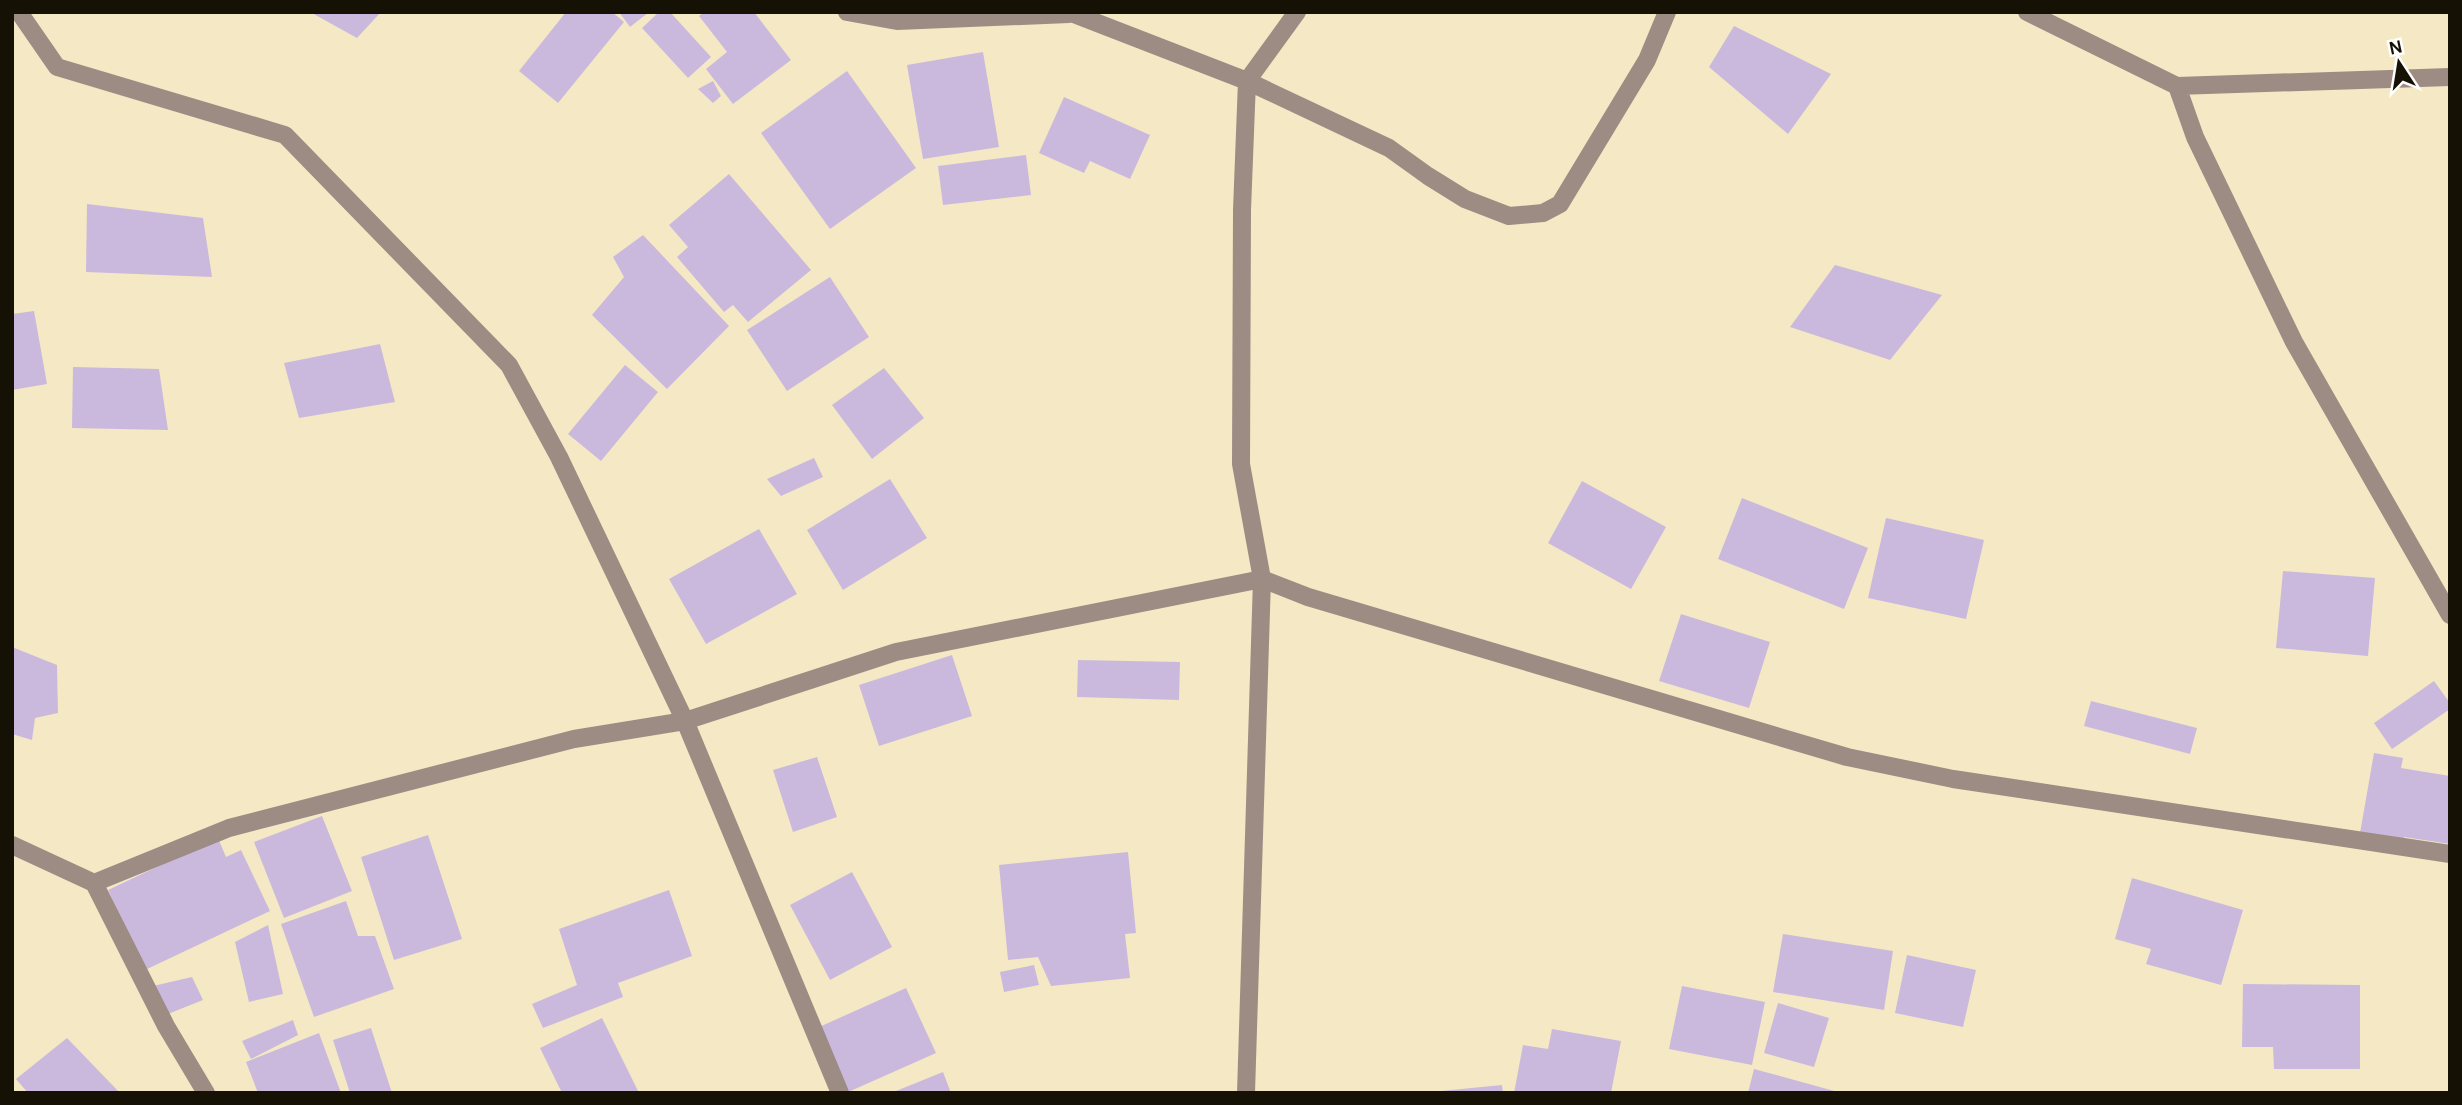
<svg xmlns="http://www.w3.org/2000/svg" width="2462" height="1105" font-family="Karla,sans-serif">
<rect width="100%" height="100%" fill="#f4e9c4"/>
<path fill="#cbb9dd" d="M 310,12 L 381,12 L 357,38 Z
M 566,12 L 612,12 L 624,22 L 558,103 L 519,71 Z
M 619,12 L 649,12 L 630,27 Z
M 659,12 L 670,12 L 711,57 L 688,78 L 642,28 Z
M 704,12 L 754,12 L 791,60 L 733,104 L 706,69 L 727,52 L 699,16 Z
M 1734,26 L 1831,74 L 1788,134 L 1709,67 Z
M 983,52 L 999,147 L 923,159 L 907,65 Z
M 847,71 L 916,168 L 830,229 L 761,133 Z
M 713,81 L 721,96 L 713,103 L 698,89 Z
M 1064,97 L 1150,135 L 1130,179 L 1090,161 L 1084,173 L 1039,153 Z
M 1026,155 L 1031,195 L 943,205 L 938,166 Z
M 729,174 L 811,270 L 748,322 L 733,305 L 724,312 L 677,257 L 688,247 L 669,225 Z
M 87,204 L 203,218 L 212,277 L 86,272 Z
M 643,235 L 729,326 L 667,389 L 592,315 L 624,277 L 613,257 Z
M 1835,265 L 1942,295 L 1890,360 L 1790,327 Z
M 830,277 L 869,337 L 787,391 L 747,330 Z
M 34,311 L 47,384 L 12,390 L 12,314 Z
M 380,344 L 395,402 L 299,418 L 284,363 Z
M 625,365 L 658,392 L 601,461 L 568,434 Z
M 73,367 L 159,369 L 168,430 L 72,428 Z
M 884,368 L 924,418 L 872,459 L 832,405 Z
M 814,458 L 823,477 L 781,496 L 767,479 Z
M 890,479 L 927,538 L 843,590 L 807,530 Z
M 1582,481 L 1666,527 L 1631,589 L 1548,543 Z
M 1742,498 L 1868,548 L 1844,609 L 1718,559 Z
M 1886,518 L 1984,540 L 1966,619 L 1868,598 Z
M 759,529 L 797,594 L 706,644 L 669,579 Z
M 2283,571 L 2375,578 L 2368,656 L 2276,648 Z
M 1681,614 L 1770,642 L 1749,708 L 1659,681 Z
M 12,647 L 57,665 L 58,713 L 35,718 L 32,740 L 12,734 Z
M 952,655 L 972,716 L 879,746 L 859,685 Z
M 1078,660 L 1180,662 L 1179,700 L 1077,697 Z
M 2434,681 L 2450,703 L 2450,709 L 2392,749 L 2374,723 Z
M 2091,701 L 2197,728 L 2190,754 L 2084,726 Z
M 2374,753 L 2403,758 L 2401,768 L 2450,776 L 2450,844 L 2404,837 L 2402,846 L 2359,839 Z
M 817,757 L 837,817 L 793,832 L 773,770 Z
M 322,816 L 352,891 L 284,918 L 254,842 Z
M 428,835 L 462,939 L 394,960 L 361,857 Z
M 218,838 L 226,857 L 241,850 L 270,911 L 145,970 L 108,890 Z
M 1128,852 L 1136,933 L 1125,934 L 1130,978 L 1051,986 L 1038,957 L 1008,960 L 999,865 Z
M 852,872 L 892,947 L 830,980 L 790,905 Z
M 2132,878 L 2243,910 L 2221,985 L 2146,964 L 2151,949 L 2115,939 Z
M 669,890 L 692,956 L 618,983 L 623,997 L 543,1028 L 532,1004 L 577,985 L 559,929 Z
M 346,901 L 358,936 L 375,936 L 394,989 L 314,1017 L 281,924 Z
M 268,925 L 283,994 L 249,1002 L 235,942 Z
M 1783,934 L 1893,951 L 1884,1010 L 1773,992 Z
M 1907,955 L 1976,970 L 1963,1027 L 1895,1013 Z
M 1034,965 L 1039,985 L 1004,992 L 1000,972 Z
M 192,977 L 203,1000 L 163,1016 L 153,986 Z
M 2243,984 L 2360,985 L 2360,1069 L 2274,1069 L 2273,1047 L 2242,1047 Z
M 1682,986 L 1765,1002 L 1752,1065 L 1669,1049 Z
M 906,988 L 936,1053 L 846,1093 L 817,1028 Z
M 1778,1003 L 1829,1018 L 1814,1067 L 1764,1053 Z
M 602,1018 L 639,1093 L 562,1093 L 540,1048 Z
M 293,1020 L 298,1035 L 251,1059 L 242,1041 Z
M 371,1028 L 392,1093 L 350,1093 L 333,1040 Z
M 1552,1029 L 1621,1041 L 1611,1093 L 1514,1093 L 1523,1045 L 1548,1049 Z
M 319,1033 L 341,1093 L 258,1093 L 246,1062 Z
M 67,1038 L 120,1093 L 28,1093 L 16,1079 Z
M 1754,1069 L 1838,1092 L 1838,1093 L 1748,1093 Z
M 943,1072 L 951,1093 L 891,1093 Z
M 1502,1085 L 1503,1093 L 1441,1093 L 1441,1091 Z"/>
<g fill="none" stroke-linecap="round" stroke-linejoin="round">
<path stroke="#9c8c84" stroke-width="18" d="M 19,12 L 57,67 L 285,135 L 509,365 L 559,457 L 685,721 L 840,1093
M 847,12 L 897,21 L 1069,14
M 1069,12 L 1247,81 L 1242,210 L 1241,464 L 1262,579 L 1308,597 L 1847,757 L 1953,779 L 2450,854
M 1297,12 L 1247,81 L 1389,148 L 1428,176 L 1465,199 L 1509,216 L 1543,213 L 1560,204 L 1647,60 L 1667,12
M 2027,12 L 2177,86 L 2450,77
M 2177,86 L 2195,137 L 2294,342 L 2450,615
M 12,845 L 94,883
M 206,1093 L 166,1026 L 94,883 L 229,828 L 574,739 L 685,721 L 896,652 L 1262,579 L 1246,1093"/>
</g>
<rect width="2462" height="1105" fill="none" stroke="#151105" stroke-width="28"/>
<g transform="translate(2399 63) rotate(348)" stroke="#ffffff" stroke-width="5" paint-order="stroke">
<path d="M0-5L12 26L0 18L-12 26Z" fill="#151105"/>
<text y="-10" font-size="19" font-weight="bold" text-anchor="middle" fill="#151105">N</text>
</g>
</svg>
